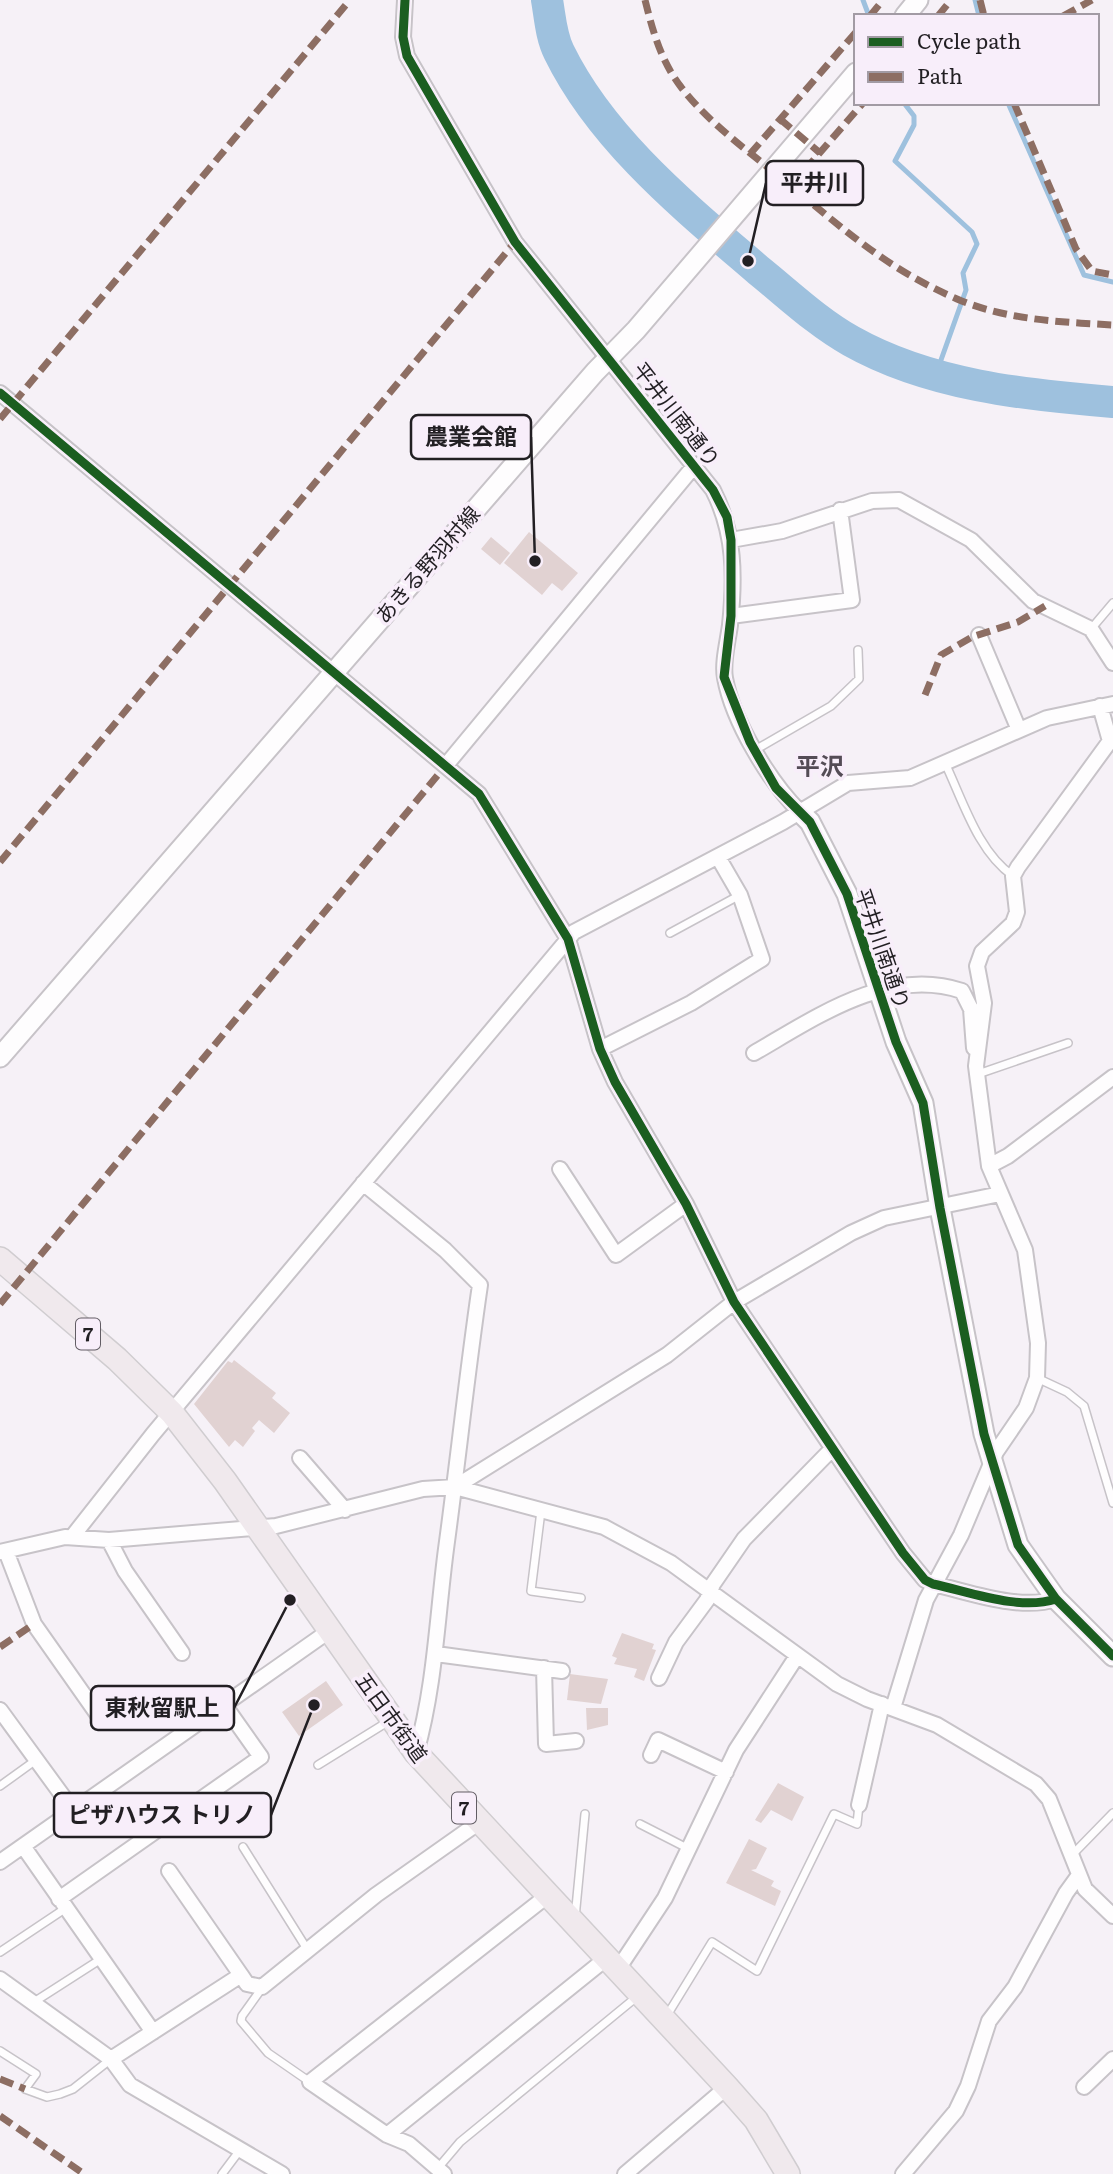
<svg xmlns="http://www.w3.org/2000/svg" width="1113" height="2174" font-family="Literata,'Noto Sans JP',serif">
<rect width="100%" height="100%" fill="#f6f1f7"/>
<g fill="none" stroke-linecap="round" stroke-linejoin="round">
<path stroke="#9ec1de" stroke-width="5" d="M 863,0 L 869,16
M 975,0 L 979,16
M 904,103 L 914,116 L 914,125 L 895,161 L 972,232 L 977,244 L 963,273 L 966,290 L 936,374
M 1008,103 L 1084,275 L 1113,282"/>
<path stroke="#9ec1de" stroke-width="32" d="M 547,0 C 550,17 551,36 559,52 C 602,140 685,207 758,270 C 788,294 817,322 851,341 C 929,385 1025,395 1113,402"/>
</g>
<path fill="#e1d2d2" d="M 529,532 L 578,573 L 562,591 L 552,583 L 542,595 L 504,563 Z
M 491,537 L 510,553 L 500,565 L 481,549 Z
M 234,1360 L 276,1393 L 272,1398 L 290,1413 L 274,1433 L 259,1420 L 252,1428 L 255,1431 L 243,1447 L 235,1440 L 229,1447 L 194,1404 L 228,1361 L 232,1363 Z
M 622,1633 L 654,1644 L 652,1649 L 656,1650 L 644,1681 L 634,1677 L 637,1669 L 614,1664 L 617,1658 L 612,1656 Z
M 570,1674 L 608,1679 L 601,1704 L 567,1700 Z
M 326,1681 L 343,1705 L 299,1736 L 282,1712 Z
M 586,1708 L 608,1708 L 608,1725 L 587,1730 Z
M 778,1783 L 804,1797 L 792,1821 L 771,1810 L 761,1823 L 755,1820 Z
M 749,1839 L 767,1848 L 756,1869 L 751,1870 L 774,1881 L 771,1886 L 781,1891 L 775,1906 L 726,1883 Z"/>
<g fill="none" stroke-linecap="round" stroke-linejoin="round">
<g stroke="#c7c3c8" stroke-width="10">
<path id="lane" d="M 1091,629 L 1113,603
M 755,750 L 831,706 L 859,679 L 858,650
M 945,763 C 963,801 978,852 1013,876
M 670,933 L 740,895
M 978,1074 L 1068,1043
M 1037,1378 L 1067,1392 L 1084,1406 L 1113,1503
M 541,1511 L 531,1591 L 581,1598
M 318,1765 L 389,1721
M 0,1786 L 36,1760
M 640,1824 L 689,1849
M 243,1847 L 307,1949
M 1072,1855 L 1113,1813
M 575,1918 L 585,1814
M 0,1952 L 66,1908
M 262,1988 L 242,2016 L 241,2021 L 268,2053 L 310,2082
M 34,2002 L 101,1959
M 666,2017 L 712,1942 L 757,1971 L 834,1814 L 857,1824 L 859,1805
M 0,2051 L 36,2074 L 25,2089 L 47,2097 L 60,2094 L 73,2089 L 111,2059
M 438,2168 L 460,2142 L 639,1995
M 222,2174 L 240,2150"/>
</g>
<g stroke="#c7c3c8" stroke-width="18">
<path id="street" d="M 405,0 L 403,37 L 407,56 L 515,242 L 713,490 C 735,533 735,577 730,625 C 728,641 722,663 725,678 C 733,722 769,781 800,812
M 0,393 L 479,794 L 568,939 L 600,1049 L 615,1082 L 686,1204 L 734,1302 L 903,1553 L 925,1580 L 933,1584 C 970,1592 1019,1611 1056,1599
M 731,540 L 782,531 L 872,501 L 899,500 L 971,540 L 1033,601 L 1091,629 L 1113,663
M 731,616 L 852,600 L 840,510
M 979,635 L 1019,730
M 447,764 L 695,465
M 600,1049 L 691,1003 L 762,959 L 740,895 L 718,857
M 754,1053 C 815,1018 888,966 962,991 L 971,1009 L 974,1048
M 989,1166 L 1008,1156 L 1113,1077
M 560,1169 L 616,1255 L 686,1204
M 363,1183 L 445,1250 L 480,1285 C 467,1373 458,1461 446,1549 C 437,1618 435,1686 416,1753
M 300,1458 L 345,1510
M 455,1487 L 667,1355 L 734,1302 L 851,1233 L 884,1218 L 1000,1194
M 72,1537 L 153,1434 L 574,932 L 783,822 L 848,783 L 910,778 L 1047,718 L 1113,704
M 109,1540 L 125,1571 L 182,1653
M 6,1551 L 34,1624 L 98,1715
M 0,1552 L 65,1537 L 109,1540 L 276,1526 L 423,1489 L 455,1487 L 604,1527 L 671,1563 L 837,1684 L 867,1699 L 937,1725 L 1036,1784 L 1049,1799 L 1085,1889 L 1113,1916
M 436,1654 L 562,1671
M 544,1668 L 546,1744 L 576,1741
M 659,1678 L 676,1642 L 707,1600 L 713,1584 L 744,1539 L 831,1450
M 893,1708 L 926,1600 L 961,1535 L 996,1452 L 1026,1408 L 1037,1378 L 1038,1343 L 1025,1250 L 989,1166 L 976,1066 L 984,1003 L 977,966 L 982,952 L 1013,923 L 1017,912 L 1013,876 L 1018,867 L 1110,741 L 1100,706
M 0,1710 L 73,1810
M 651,1755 L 658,1740 L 726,1772
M 859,1805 L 882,1704
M 23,1846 L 153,2032
M 0,1862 L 329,1631
M 169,1871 L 241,1975
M 59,1899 L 261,1757 L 225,1706
M 618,1969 L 665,1898 L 736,1750 L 797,1656
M 0,1979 L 111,2059 L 130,2085 L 282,2174
M 111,2059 L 241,1975 L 247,1984 L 262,1987 L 376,1895 L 478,1823
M 1084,2087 L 1113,2059
M 387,2135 L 608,1957
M 444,2174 L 409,2144 L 387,2135 L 310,2082 L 547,1896
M 625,2174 L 727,2087
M 903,2174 L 956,2111 L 968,2086 L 989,2021 L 1015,1987 L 1066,1893 L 1079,1875"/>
</g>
<g stroke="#c7c3c8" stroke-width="23">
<path id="secondary" d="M 905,16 L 918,0
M 800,812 L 810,822 L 847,894 L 896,1042 L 923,1103 L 940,1208 L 984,1434 L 1018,1545 L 1056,1599 L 1113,1656
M 0,1057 L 595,372 L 636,330 L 856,73"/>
</g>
<g stroke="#d0cdd0" stroke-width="26">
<path id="primary" d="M 0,1259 L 117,1359 L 172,1413 L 225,1481 L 416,1753 L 727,2087 L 756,2120 L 788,2174"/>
</g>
<use href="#lane" stroke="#fefdfe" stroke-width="7"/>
<use href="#street" stroke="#fefdfe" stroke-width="14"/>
<use href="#secondary" stroke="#fefdfe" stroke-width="19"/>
<use href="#primary" stroke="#f0e9ed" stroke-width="23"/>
<path stroke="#8d6e63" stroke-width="7" stroke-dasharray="14 7" stroke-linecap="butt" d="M 645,0 C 653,32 661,61 681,87 C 711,126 754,155 791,186 C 848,233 888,269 957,299 C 1006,320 1060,322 1113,325
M 980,0 L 984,16
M 870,16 L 883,0
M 938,16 L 951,0
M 1063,16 L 1092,0
M 1014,103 L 1076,249 L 1092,271 L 1113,275
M 780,119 L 820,153
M 750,154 L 856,32
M 791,186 L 863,103
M 0,419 L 350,0
M 925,695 L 941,655 L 972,637 L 1018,622 L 1045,606
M 0,862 L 515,242
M 0,1304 L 447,764
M 0,1647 L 34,1624
M 0,2079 L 25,2089
M 0,2116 L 84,2174"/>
<g stroke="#f8eefa" stroke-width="13">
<path id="cycleway" d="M 405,0 L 403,37 L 407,56 L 515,242 L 713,490 L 727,517 L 731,540 L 731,616 L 724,677 L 750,742 L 776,788 L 810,822 L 847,894 L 896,1042 L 923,1103 L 940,1208 L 984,1434 L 1018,1545 L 1056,1599 L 1113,1656
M 0,393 L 479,794 L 568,939 L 600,1049 L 615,1082 L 686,1204 L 734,1302 L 903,1553 L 925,1580 L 933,1584 C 970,1592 1019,1611 1056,1599"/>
</g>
<use href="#cycleway" stroke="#1b5e20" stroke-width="9"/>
</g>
<g text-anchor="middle" stroke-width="7" stroke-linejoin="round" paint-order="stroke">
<g fill="#f8eefa" stroke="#625d64" stroke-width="2">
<rect x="76" y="1318.5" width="24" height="31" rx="5"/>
<rect x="452" y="1792.5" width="24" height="31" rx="5"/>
</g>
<g font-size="19" font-weight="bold" fill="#221f23">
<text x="88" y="1341">7</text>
<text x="464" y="1815">7</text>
</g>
<g font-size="21" fill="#221f23" stroke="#f8eefa">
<text transform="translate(676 415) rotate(52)" y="7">平井川南通り</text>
<text transform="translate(428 565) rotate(-49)" y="7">あきる野羽村線</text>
<text transform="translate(882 949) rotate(71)" y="7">平井川南通り</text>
<text transform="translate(391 1718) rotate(54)" y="7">五日市街道</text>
</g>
<g font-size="24" font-weight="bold" fill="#544c56" stroke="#f8eefa">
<text x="820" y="775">平沢</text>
</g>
</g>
<path fill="none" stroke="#221f23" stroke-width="2.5" d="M748 261L766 183M535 561L531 437M290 1600L234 1708M314 1705L271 1815"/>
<g fill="#221f23" stroke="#f8eefa" stroke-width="2.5">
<circle cx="748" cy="261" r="7"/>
<circle cx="535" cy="561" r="7"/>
<circle cx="290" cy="1600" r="7"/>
<circle cx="314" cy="1705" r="7"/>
</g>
<g fill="#f8eefa" stroke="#221f23" stroke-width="2.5">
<rect x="766" y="161" width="97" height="44" rx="7"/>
<rect x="411" y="415" width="120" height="44" rx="7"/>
<rect x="91" y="1686" width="143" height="44" rx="7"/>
<rect x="54" y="1793" width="217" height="44" rx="7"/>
</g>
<g font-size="23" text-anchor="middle" font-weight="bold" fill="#221f23">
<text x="815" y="191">平井川</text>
<text x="471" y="445">農業会館</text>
<text x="162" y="1716">東秋留駅上</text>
<text x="162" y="1823">ピザハウス トリノ</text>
</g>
<rect x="854" y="14" width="245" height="91" fill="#f8eefa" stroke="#a29ba4" stroke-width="2"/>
<rect x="868" y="37" width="35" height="10" fill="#1b5e20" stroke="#a29ba4" stroke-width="2"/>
<text x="917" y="49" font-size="21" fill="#221f23">Cycle path</text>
<rect x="868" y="72" width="35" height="10" fill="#8d6e63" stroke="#a29ba4" stroke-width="2"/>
<text x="917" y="84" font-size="21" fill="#221f23">Path</text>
</svg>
